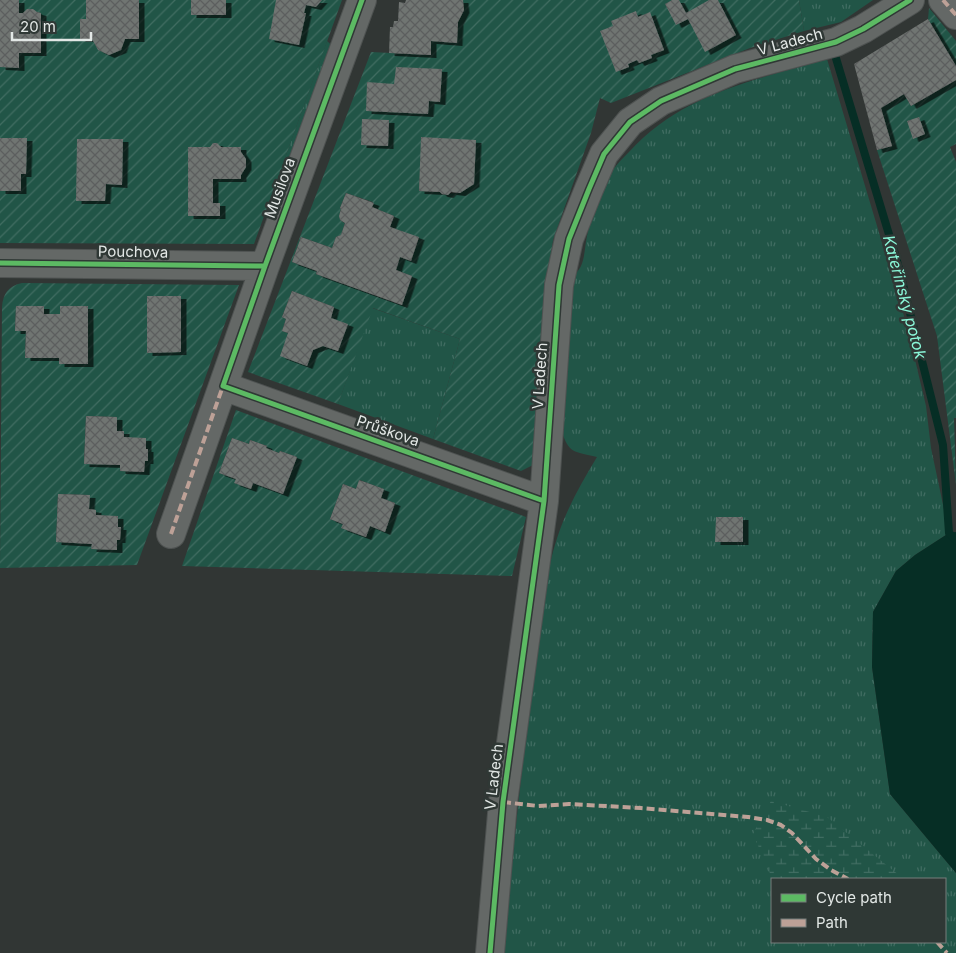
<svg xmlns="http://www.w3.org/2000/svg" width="956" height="953" font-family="Inter,sans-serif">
<defs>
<pattern id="grass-tufts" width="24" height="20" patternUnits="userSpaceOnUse" patternTransform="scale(1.25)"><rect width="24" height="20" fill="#215547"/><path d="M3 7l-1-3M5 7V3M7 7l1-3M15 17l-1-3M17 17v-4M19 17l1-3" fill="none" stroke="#416d62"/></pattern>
<pattern id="wetland-marsh" width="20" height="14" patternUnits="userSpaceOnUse" patternTransform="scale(1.25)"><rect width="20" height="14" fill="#215547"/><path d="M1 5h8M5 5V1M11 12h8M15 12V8" fill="none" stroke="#416d62"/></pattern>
<pattern id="garden-furrows" width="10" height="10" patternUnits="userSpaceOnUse" patternTransform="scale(1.25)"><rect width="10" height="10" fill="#215547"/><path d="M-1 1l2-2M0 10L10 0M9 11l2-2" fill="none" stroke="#416d62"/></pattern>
<pattern id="building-cross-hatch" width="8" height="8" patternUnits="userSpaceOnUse" patternTransform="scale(1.25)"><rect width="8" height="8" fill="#707472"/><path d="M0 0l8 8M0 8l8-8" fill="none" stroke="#5c5f5e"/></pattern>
<filter id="shadow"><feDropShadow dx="5.5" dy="3" stdDeviation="0" flood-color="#0009"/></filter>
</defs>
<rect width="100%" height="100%" fill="#313634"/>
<path fill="url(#grass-tufts)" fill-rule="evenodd" d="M 799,0 L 873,0 L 841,22 L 804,31 Z
M 327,41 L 337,50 L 289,181 L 277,180 Z
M 827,59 L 907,326 L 926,406 L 931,448 L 949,533 L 915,555 L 896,571 L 873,612 L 872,667 L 890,794 L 956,873 L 956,953 L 502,953 L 523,761 L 549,569 C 558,525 574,495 597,457 C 574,451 569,455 561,429 L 569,280 C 573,276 579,271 581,266 C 585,257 585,245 587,236 C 591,216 598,196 608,178 C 613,168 621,160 629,152 C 681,94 755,80 827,59 ZM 772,879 L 945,879 L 945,942 L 772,942 Z
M 372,308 L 460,339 L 433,439 L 338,404 Z"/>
<path fill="url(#wetland-marsh)" d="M 771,801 L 827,817 L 900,876 L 897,879 L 772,878 L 753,834 Z"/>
<path fill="url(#garden-furrows)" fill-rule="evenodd" d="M 0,0 L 342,0 L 254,244 L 0,243 Z
M 463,0 L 799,0 L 804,31 L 750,48 L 611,103 L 600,98 L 591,133 L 553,240 L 545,299 L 533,465 L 521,471 L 433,439 L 460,339 L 373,308 L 338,404 L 248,372 L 371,52 L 431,55 L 431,41 L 457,43 L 458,22 L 464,10 ZM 363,119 L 389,121 L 388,146 ZM 422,138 L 460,193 L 442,194 L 440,192 L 419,191 ZM 346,193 L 373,202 L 372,207 L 394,216 L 390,227 L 419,238 L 411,261 L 400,257 L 396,270 L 412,276 L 401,305 L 316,274 L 317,271 L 292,262 L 301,237 L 332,248 L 336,237 L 341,235 L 345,223 C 338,221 339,215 341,209 L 340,208 ZM 292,291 L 334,307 L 323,346 L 313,350 L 307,365 L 288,333 L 282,331 L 286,319 L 282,317 Z
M 929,8 L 956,41 L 956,66 L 928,19 Z
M 956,80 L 956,144 L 950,147 L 956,162 L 956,418 L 954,418 L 956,485 L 937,336 L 877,150 L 892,146 L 881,108 L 904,94 L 911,106 Z
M 22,283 L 239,285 L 137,565 L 0,568 L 2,307 C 3,294 8,286 22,283 ZM 147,296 L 180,296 L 181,352 L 147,352 ZM 16,306 L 44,306 L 44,314 L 60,314 L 60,306 L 88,306 L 88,364 L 59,364 L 59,358 L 25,358 L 26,331 L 15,331 ZM 86,416 L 117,417 L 117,431 L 124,431 L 124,437 L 148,449 L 148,461 L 145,461 L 144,472 L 120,471 L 120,465 L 84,463 ZM 58,494 L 89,495 L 89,509 L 96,510 L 96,515 L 118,517 L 118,527 L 121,527 L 120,539 L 117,540 L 117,550 L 92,549 L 92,544 L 56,542 Z
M 236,410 L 526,517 L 512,576 L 182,566 ZM 232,438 L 249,444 L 250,440 L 267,446 L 266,448 L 279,453 L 280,451 L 297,457 L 283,494 L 253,483 L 251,489 L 235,483 L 236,479 L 219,473 ZM 360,480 L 383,489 L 381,498 L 395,503 L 385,532 L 370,526 L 366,537 L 342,528 L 343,524 L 330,519 L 343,484 L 356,489 Z"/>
<path fill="#062e25" d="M 956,532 L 956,873 L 890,794 L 872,667 L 873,612 L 896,571 L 915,555 L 949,533 Z"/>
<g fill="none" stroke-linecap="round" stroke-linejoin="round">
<path stroke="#062e25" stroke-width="8" d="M 835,55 L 897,261 L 943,445 L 949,533 L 956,540"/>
</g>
<path fill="url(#building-cross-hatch)" filter="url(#shadow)" d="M 0,0 L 19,0 L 19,13 L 23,13 L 27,9 L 33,9 L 37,12 L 41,13 L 41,53 L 19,53 L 19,68 L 0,67 Z
M 86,0 L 139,0 L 139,39 L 125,39 L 121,50 L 109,55 L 98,50 L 92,39 L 80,39 L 80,19 L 86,19 Z
M 191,0 L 226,0 L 226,15 L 191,15 Z
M 276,0 L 322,0 L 316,7 L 306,5 L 304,13 L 306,13 L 299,45 L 269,39 Z
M 406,0 L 463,0 L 464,10 L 458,22 L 457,43 L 431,41 L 431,55 L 389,53 L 390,27 L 393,27 L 394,21 L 398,21 L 399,2 L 405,3 Z
M 672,0 L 679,0 L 686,13 L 709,0 L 718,0 L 736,35 L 705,52 L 688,19 L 676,25 L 665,4 Z
M 636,11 L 638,17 L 650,12 L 664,50 L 651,55 L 652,58 L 639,63 L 637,60 L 628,64 L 629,67 L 616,72 L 600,31 L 613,26 L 611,21 Z
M 928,19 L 956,66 L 956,80 L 911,106 L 904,94 L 881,108 L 892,146 L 877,150 L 854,64 Z
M 396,67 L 442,69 L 440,102 L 429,101 L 428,114 L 366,111 L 367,82 L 394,84 Z
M 919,117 L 925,134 L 913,139 L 907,121 Z
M 362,119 L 389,120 L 388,146 L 361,145 Z
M 421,137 L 476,140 L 474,184 L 460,193 L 451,192 L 448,195 L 442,194 L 440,192 L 419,191 Z
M 0,138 L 27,138 L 26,174 L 21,174 L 21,191 L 0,191 Z
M 77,139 L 123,139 L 122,185 L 106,184 L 105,201 L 76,201 Z
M 213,143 L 217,143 L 221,147 L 241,147 L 241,152 L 246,159 L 246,167 L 241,175 L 241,179 L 213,179 L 213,203 L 220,203 L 220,216 L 188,216 L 188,147 L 210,147 Z
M 346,193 L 374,203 L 372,207 L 394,216 L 390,227 L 419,237 L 411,261 L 400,257 L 396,270 L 412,276 L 402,305 L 316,274 L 317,271 L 292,262 L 301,237 L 332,248 L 336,237 L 341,235 L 345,223 L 340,220 L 339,216 L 341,209 L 340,208 Z
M 292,291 L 334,307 L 331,318 L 348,324 L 338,351 L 323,346 L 313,350 L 307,366 L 280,356 L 288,333 L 282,331 L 286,319 L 282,317 Z
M 147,296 L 181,296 L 181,352 L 147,353 Z
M 16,306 L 44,306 L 44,314 L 60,314 L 60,306 L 88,306 L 88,364 L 59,364 L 59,358 L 25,358 L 26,331 L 15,331 Z
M 86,416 L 117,417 L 117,431 L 124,431 L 124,437 L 146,438 L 146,449 L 148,449 L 148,461 L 145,461 L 144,472 L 120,471 L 120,465 L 84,464 Z
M 232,438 L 249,444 L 250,440 L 267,446 L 266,448 L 279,453 L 280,451 L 297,457 L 283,494 L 253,483 L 251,489 L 234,483 L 236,479 L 219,473 Z
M 359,480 L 384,489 L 381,498 L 395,503 L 385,532 L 370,526 L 366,537 L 341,528 L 343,524 L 330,519 L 343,484 L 356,489 Z
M 58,494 L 90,495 L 89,509 L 96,510 L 96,515 L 118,516 L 118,527 L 121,527 L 120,540 L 117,540 L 117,550 L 91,549 L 92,544 L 56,542 Z
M 716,517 L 743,517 L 743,542 L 715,542 Z"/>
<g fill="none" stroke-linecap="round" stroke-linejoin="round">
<g stroke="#4e5251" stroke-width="30">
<path id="street" d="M 943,0 L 956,15
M 0,263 L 265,266
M 223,386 L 544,501
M 171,534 L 265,266 L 362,0
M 490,953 L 503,802 L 544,501 L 559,285 L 569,239 L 589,189 L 604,154 L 630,122 L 661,101 L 735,69 L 836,42 L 863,29 L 910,0"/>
</g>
<use href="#street" stroke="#646866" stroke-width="28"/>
<path stroke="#bda197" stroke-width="4" stroke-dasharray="8 4" stroke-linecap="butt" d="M 943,0 L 956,15
M 171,534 L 224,383
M 503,802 L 538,806 L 569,804 L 641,808 L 748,817 L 767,820 L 781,825 L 792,833 L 816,859 L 831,870 L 848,879
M 937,942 L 947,953"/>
<g stroke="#2f3835" stroke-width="8">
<path id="cycleway" d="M 362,0 L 265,266 L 223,386 L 544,501
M 0,263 L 265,266
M 490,953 L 503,802 L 544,501 L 559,285 L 569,239 L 589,189 L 604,154 L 630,122 L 661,101 L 735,69 L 836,42 L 863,29 L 910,0"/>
</g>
<use href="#cycleway" stroke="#5cba63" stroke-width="5"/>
</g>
<g text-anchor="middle" stroke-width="5" stroke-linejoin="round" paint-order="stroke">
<g font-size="15" fill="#e3e8e6" stroke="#2f3835">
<text transform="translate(790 42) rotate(-15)" y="5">V Ladech</text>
<text transform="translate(280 188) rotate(-70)" y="5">Musilova</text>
<text transform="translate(133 252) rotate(1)" y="5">Pouchova</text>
<text transform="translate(540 376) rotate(-86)" y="5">V Ladech</text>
<text transform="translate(388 431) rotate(19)" y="5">Průškova</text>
<text transform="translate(494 777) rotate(-83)" y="5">V Ladech</text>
</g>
<g font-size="16" font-style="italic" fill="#8af7d8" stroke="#2f3835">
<text transform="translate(905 297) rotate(75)" y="6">Kateřinský potok</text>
</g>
</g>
<rect x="771" y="878" width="175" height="65" fill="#2f3835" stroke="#777e7c"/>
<rect x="781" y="894" width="25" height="8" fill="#5cba63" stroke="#777e7c"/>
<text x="816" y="903" font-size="15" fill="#e3e8e6">Cycle path</text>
<rect x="781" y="919" width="25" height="8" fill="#bda197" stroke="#777e7c"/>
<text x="816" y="928" font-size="15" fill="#e3e8e6">Path</text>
<path d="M12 32v8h79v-8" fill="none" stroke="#e3e8e6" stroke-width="2.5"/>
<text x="20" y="32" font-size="15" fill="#e3e8e6" stroke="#2f3835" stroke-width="4" paint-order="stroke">20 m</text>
</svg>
